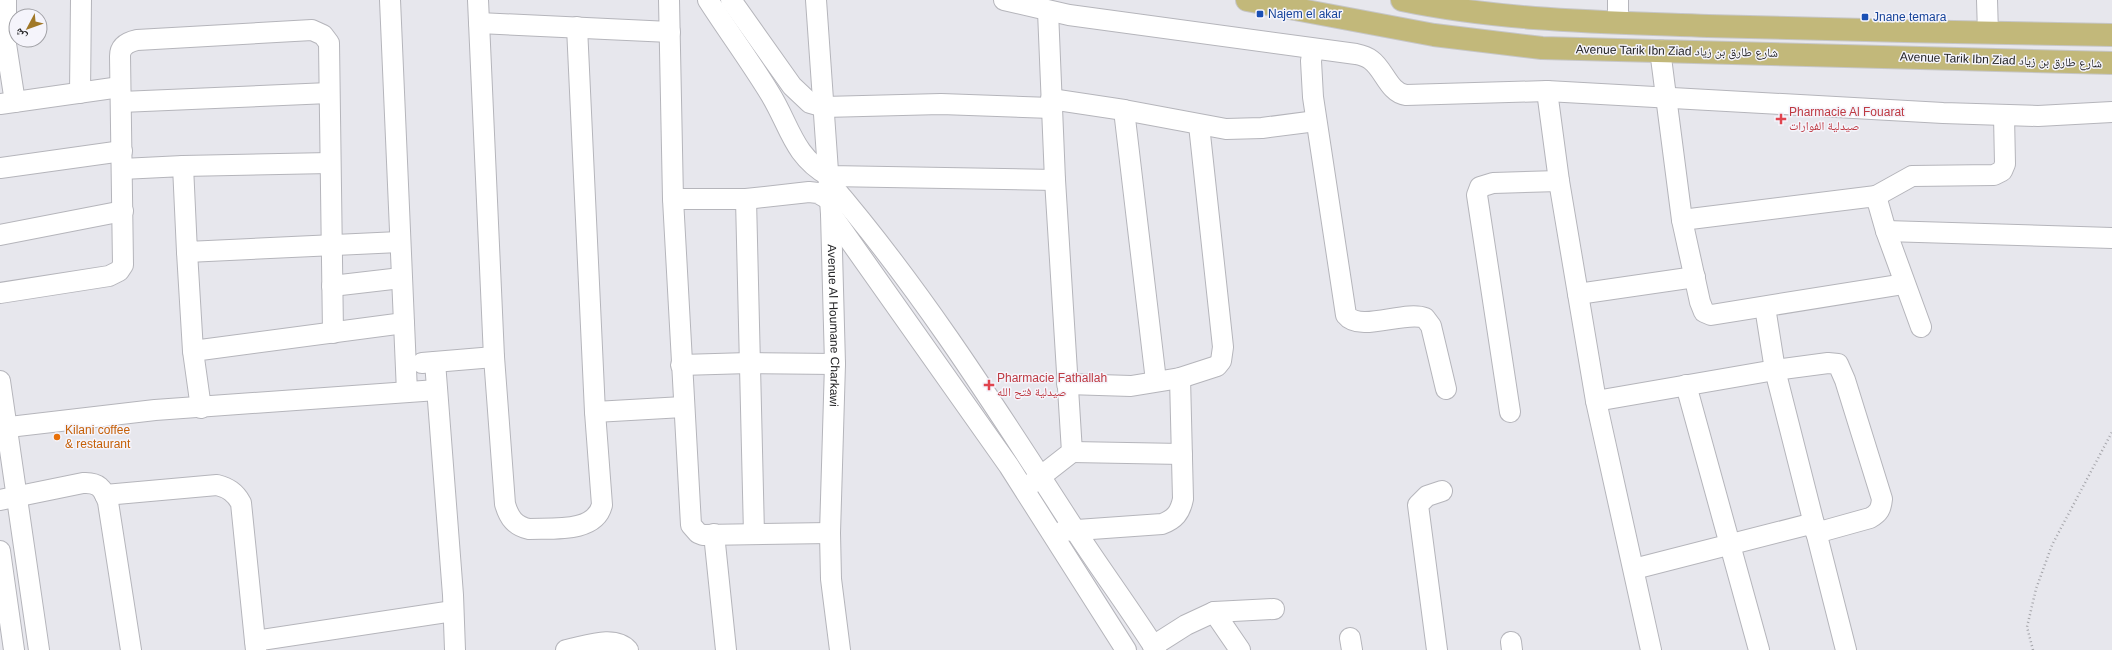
<svg xmlns="http://www.w3.org/2000/svg" width="2112" height="650" font-family="Helvetica,'Noto Naskh Arabic',sans-serif">
<rect width="100%" height="100%" fill="#e7e7ed"/>
<g fill="none" stroke-linecap="round" stroke-linejoin="round">
<g stroke="#b5b5bb" stroke-width="22">
<g id="minor">
<path d="M 6,0 L 6,44 L 15,102"/>
<path d="M 390,0 L 407,392"/>
<path d="M 478,0 L 494,357 L 505,504 C 509,518 515,526 529,529 C 553,528 595,533 602,505 L 595,412 L 577,27"/>
<path d="M 669,0 L 673,199 L 691,525 L 698,533 L 703,535 L 830,533"/>
<path d="M 708,0 C 728,31 750,61 769,92 C 790,125 792,155 829,176 L 1055,180"/>
<path d="M 731,0 L 792,86 L 810,103 L 824,107 L 941,104 L 1051,108"/>
<path id="s1" d="M 816,0 L 831,214 L 835,364 L 830,533 L 831,579 L 840,650"/>
<path d="M 1004,0 L 1069,15 L 1356,54 C 1361,55 1366,56 1371,60 C 1384,69 1389,93 1406,95 L 1547,91 L 1943,113 L 2038,116 L 2112,112"/>
<path d="M 1618,0 L 1618,23"/>
<path d="M 1987,0 L 1988,33"/>
<path d="M 479,23 L 670,32"/>
<path d="M 1313,49 L 1311,61 L 1313,97 L 1346,315 C 1360,333 1405,310 1425,318 L 1431,326 L 1446,389"/>
<path d="M 1660,50 L 1682,220 L 1700,302 L 1704,312 L 1711,315 L 1904,284"/>
<path d="M 1547,91 L 1559,181 L 1596,401 L 1651,650"/>
<path d="M 80,93 L 81,0"/>
<path d="M 1051,99 L 1124,110 L 1226,129 L 1262,128 L 1316,121"/>
<path d="M 121,102 L 329,93"/>
<path d="M 0,104 L 120,87"/>
<path d="M 1124,110 L 1156,381"/>
<path d="M 183,166 L 330,163"/>
<path d="M 0,168 L 122,151"/>
<path d="M 122,169 L 183,166 L 187,252 L 399,242"/>
<path d="M 829,182 C 922,290 998,411 1075,530 C 1101,570 1130,609 1156,650"/>
<path d="M 1876,196 L 1912,176 L 1994,175 L 2002,171 L 2005,164 L 2004,116"/>
<path d="M 673,199 L 746,199 L 809,192 L 818,193 L 830,200"/>
<path d="M 746,199 L 754,534"/>
<path d="M 831,214 L 1009,466 L 1126,650"/>
<path d="M 1682,220 L 1876,196 L 1886,231 L 1921,327"/>
<path d="M 1886,231 L 2112,238"/>
<path d="M 0,235 L 123,211"/>
<path d="M 187,252 L 193,351"/>
<path d="M 332,286 L 401,278"/>
<path d="M 0,293 L 109,276 L 119,271 L 123,265 L 120,56 C 120,46 128,42 137,40 L 312,30 L 323,35 L 329,43 L 333,333"/>
<path d="M 1578,294 L 1695,277"/>
<path d="M 1765,307 L 1775,370 L 1846,650"/>
<path d="M 435,362 L 453,595 L 455,650"/>
<path d="M 422,363 L 494,357"/>
<path d="M 681,365 L 749,363 L 835,364"/>
<path d="M 0,381 L 39,650"/>
<path d="M 1067,384 L 1131,386 L 1180,378 L 1217,366 L 1221,361 L 1223,347 L 1199,125"/>
<path d="M 1686,385 L 1759,650"/>
<path d="M 1596,401 L 1775,370 L 1828,363 L 1838,364 L 1845,380 L 1882,499 C 1881,509 1879,513 1870,518 L 1816,533"/>
<path d="M 201,408 L 193,351 L 404,323"/>
<path d="M 595,412 L 683,407"/>
<path d="M 1510,412 L 1477,195 L 1480,187 L 1493,183 L 1559,181"/>
<path d="M 0,428 L 155,410 L 437,390"/>
<path d="M 1072,452 L 1182,454"/>
<path d="M 1031,484 L 1072,452 L 1055,180 L 1048,11"/>
<path d="M 105,495 L 217,485 C 228,488 235,492 241,503 L 255,641"/>
<path d="M 0,500 L 83,483 C 98,482 103,488 108,502 L 131,650"/>
<path d="M 1063,531 L 1162,524 C 1175,519 1180,513 1183,499 L 1180,378"/>
<path d="M 714,534 L 726,650"/>
<path d="M 0,551 L 14,650"/>
<path d="M 1634,569 L 1814,523"/>
<path d="M 1214,612 L 1240,650"/>
<path d="M 1350,638 L 1352,650"/>
<path d="M 1511,642 L 1512,650"/>
<path d="M 1153,646 L 1186,625 L 1214,612 L 1274,609"/>
<path d="M 256,650 L 255,641 L 453,611"/>
<path d="M 566,650 C 584,647 614,634 628,650"/>
<path d="M 1437,650 L 1418,505 L 1427,496 L 1442,491"/>
</g>
</g>
<g stroke="#c6c6c7" stroke-width="24">
<path id="major" d="M 1247,0 L 1434,35 L 1542,48 L 2112,63
M 1402,0 C 1503,21 1605,22 1708,26 C 1843,30 1977,33 2112,35"/>
</g>
<path stroke="#a5a5aa" stroke-width="2.5" stroke-dasharray="1 3" stroke-linecap="butt" d="M 2033,650 L 2027,627 L 2036,589 L 2052,545 L 2112,432"/>
<use href="#minor" stroke="#fff" stroke-width="20"/>
<use href="#major" stroke="#c2b87a" stroke-width="22"/>
</g>
<g fill="#1a4fb4" stroke="#f5f4fb" stroke-width="1.5">
<rect x="1256" y="10" width="8" height="8" rx="2"/>
<rect x="1861" y="13" width="8" height="8" rx="2"/>
</g>
<g fill="#e0444e" stroke="#f5f4fb" stroke-width="1.5">
<path d="M1779 113h4v4h4v4h-4v4h-4v-4h-4v-4h4z"/>
<path d="M987 379h4v4h4v4h-4v4h-4v-4h-4v-4h4z"/>
</g>
<circle fill="#e8710a" stroke="#f5f4fb" stroke-width="1.5" cx="57" cy="437" r="4"/>
<g text-anchor="middle" stroke-width="3" stroke-linejoin="round" paint-order="stroke">
<g font-size="12" fill="#164399" stroke="#f5f4fb" text-anchor="start">
<text x="1268" y="18">Najem el akar</text>
<text x="1873" y="21">Jnane temara</text>
</g>
<g font-size="12" fill="#242426" stroke="#f5f4fb">
<text transform="translate(1677 51) rotate(1)" y="4">Avenue Tarik Ibn Ziad شارع طارق بن زياد</text>
<text transform="translate(2001 60) rotate(2)" y="4">Avenue Tarik Ibn Ziad شارع طارق بن زياد</text>
<text dy="4" stroke="none"><textPath href="#s1" startOffset="326">Avenue Al Houmane Charkawi</textPath></text>
</g>
<g font-size="12" fill="#be3a42" stroke="#f5f4fb" text-anchor="start">
<text x="1789" y="116">Pharmacie Al Fouarat<tspan x="1789" dy="14">صيدلية الفوارات</tspan></text>
<text x="997" y="382">Pharmacie Fathallah<tspan x="997" dy="14">صيدلية فتح الله</tspan></text>
</g>
<g font-size="12" fill="#c56008" stroke="#f5f4fb" text-anchor="start">
<text x="65" y="434">Kilani coffee<tspan x="65" dy="14">&amp; restaurant</tspan></text>
</g>
</g>
<g transform="translate(28 28) rotate(229)"><circle r="19" fill="#f5f4fb" stroke="#a1a1a6"/>
<path d="M0-3L7 15L0 10L-7 15Z" fill="#a17827"/>
<text y="-6" font-size="11" font-weight="bold" text-anchor="middle" fill="#242426">ش</text>
</g>
</svg>
